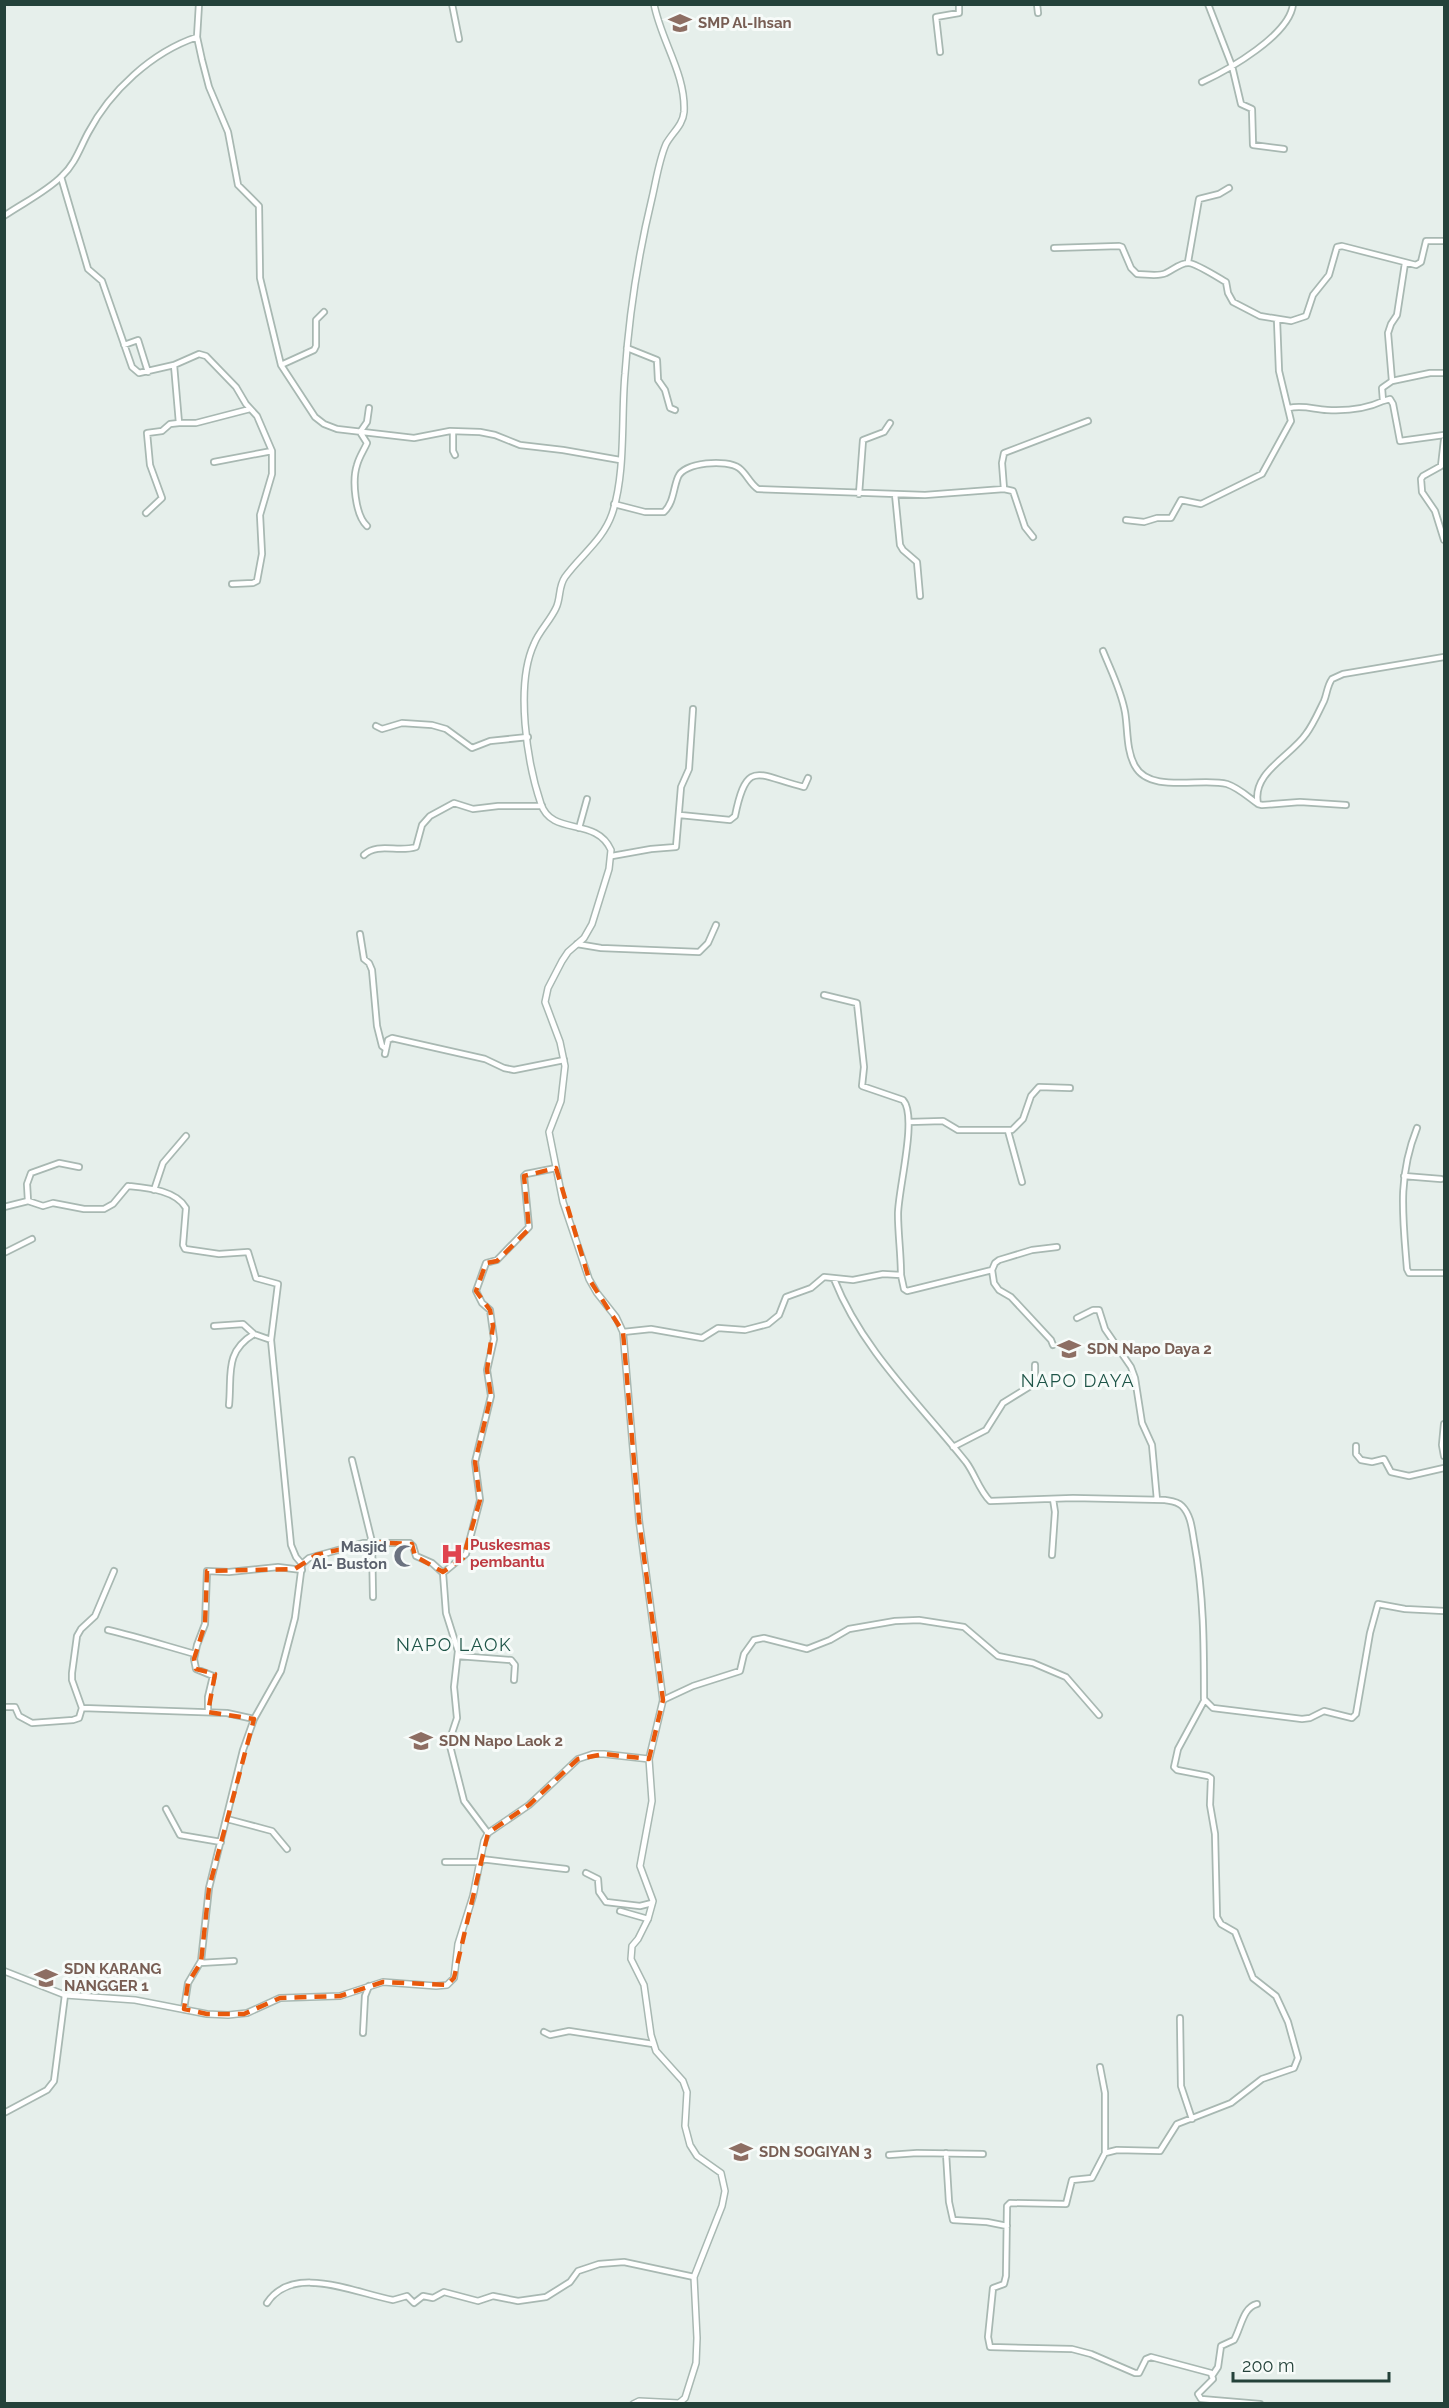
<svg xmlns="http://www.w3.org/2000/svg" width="1449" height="2408" font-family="Raleway,sans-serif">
<rect width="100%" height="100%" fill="#e6efeb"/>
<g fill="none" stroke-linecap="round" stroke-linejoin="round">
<g stroke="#a8b8b2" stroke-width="8">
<path id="minor" d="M 199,4 L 197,37 L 202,60 L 209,87 L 228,132 L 238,185 L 259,206 L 260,278 L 281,365 L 315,417 L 324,424 L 337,429 L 414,438 L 450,431 L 480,432 L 495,435 L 520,445 L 563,450 L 620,460
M 452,4 L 459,39
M 1037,4 L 1038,13
M 1208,4 L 1232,66 L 1241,104 L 1252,109 L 1253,145 L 1284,149
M 940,52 L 936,17 L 959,13 L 959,4
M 1202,82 C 1228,70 1290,35 1293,4
M 61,177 L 88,269 L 102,281 L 132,367 L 139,373 L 174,365 L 179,423 L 170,424 L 162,431 L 147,433 L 150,465 L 162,498 L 146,513
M 4,216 C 23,203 46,192 62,176 C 75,164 80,148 88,133 C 110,91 152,52 197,37
M 1054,248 L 1119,246 L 1122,247 L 1131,268 L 1137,274 C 1146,274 1158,277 1166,273 C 1173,270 1180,263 1188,263 C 1194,262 1219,278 1226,282 L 1228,293 L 1233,302 L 1260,316 L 1291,321 L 1306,316 L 1313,295 L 1329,275 L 1337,247 L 1342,246 L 1416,265 L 1421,262 L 1426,241 L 1444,241
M 1188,262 L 1199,199 L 1219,194 L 1229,188
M 1405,263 L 1397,315 L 1391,324 L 1388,333 L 1392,381 L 1382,388 L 1383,401 L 1390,399 L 1393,404 L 1400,441 L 1444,435
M 124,345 L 138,340 L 148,372
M 627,348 L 657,360 L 658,380 L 665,390 L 670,408 L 675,410
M 174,365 L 199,354 L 206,356 L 236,387 L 246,404 L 257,416 L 272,451 L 272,474 L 260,515 L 262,554 L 257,581 L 253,583 L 232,584
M 281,365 L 314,350 L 316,346 L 316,320 L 324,312
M 1392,381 L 1430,373 L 1444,373
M 1289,408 C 1303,405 1313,409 1327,410 C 1346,411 1366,409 1383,401
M 179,423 L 196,423 L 250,409
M 453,432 L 453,451 L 455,455
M 1444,440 L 1441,466 L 1423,476 L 1421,479 L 1422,492 L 1435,511 L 1444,540
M 214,462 L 272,451
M 1004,489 L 1013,491 L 1025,527 L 1033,537
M 859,494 L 863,440 L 884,432 L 890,423
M 895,494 L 900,545 L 903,550 L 917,562 L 920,596
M 614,504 L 645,512 L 664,512 C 674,502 673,489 678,477 C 684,462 727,459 739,468 C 747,474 750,484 758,489 L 925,495 L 1004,489 L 1002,463 L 1004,453 L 1088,421
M 1126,520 L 1144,522 L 1157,518 L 1171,518 L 1181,500 L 1201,504 L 1262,474 L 1291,421 L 1279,371 L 1277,320
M 367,526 C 355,515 352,480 357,465 C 359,457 364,450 367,443 L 360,432 L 367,422 L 369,408
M 1103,651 C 1111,671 1121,690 1125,712 C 1128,729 1126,750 1135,766 C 1150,794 1202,777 1227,784 C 1239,788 1248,797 1258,804
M 376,726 L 382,729 L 402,723 L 432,725 L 446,729 L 472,748 L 490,741 L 528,737
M 1346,805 L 1300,802 L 1262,805 L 1258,804 C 1251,773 1291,756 1306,734 C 1313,725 1319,711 1324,701 C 1327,694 1327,686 1332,679 L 1343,674 L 1444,657
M 680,815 L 730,820 L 735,816 C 747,757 758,776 804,787 L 808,778
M 579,828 L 587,799
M 364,855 C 378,842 398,853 416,847 L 422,825 L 430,816 L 454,803 L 473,809 L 498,806 L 542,806
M 612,856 L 651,849 L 676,847 L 681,787 L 689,769 L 693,709
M 360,934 L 364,959 L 369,963 L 372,970 L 377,1026 L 382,1046 L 386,1049
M 577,944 L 601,948 L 699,952 L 708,943 L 716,925
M 824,995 L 857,1003 L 864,1067 L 862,1086 L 903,1100 C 918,1116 898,1190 898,1214 C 898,1234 901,1254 901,1275
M 385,1054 L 388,1040 L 392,1038 L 485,1059 L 504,1068 L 514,1070 L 564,1060
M 909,1122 L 943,1121 L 958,1130 L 1012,1130 L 1023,1119 L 1031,1096 L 1039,1087 L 1070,1088
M 1417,1128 C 1397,1178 1403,1218 1407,1269 L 1409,1273 L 1444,1273
M 1008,1131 L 1022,1182
M 1404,1176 L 1441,1179
M 154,1190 L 163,1163 L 186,1136
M 28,1201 L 43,1206 L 53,1203 L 84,1209 L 104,1209 L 113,1204 L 128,1186 C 147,1188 176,1190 186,1208 L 183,1245 L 185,1249 L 219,1254 L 248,1252 L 256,1278 L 278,1284 L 271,1340 L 291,1545 L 296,1557 L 302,1564
M 4,1207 L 28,1201 L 27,1184 L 31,1173 L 59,1163 L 79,1167
M 4,1253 L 32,1239
M 992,1270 L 995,1263 L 999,1260 L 1032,1250 L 1057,1247
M 834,1279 C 862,1350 919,1403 966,1462 C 975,1474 979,1490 990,1501 L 1073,1498 L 1165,1500 C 1171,1501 1177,1501 1182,1506 C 1191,1515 1192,1529 1194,1541 C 1204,1595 1204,1645 1204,1699 L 1213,1708 L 1302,1719 L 1310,1718 L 1324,1711 L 1352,1718 L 1356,1714 L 1370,1633 L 1378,1604 L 1405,1609 L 1444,1611
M 1077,1318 L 1093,1310 L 1099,1310 L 1105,1329 L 1131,1367 L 1135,1378 L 1142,1423 L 1152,1445 L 1157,1500
M 214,1326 L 243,1324 L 254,1334 L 271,1340
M 623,1332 L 651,1329 L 702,1338 L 718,1328 L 745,1330 L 768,1324 L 779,1315 L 786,1297 L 811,1288 L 824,1277 L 853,1280 L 883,1274 L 901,1275 L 904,1289 L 907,1291 L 992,1270 L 994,1283 L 999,1290 L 1011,1297 L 1051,1340 L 1053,1345
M 229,1405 C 232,1375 224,1352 254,1334
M 1444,1424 L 1442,1445 L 1444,1456
M 1356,1446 L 1356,1454 L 1361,1460 L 1372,1462 L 1384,1459 L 1391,1472 L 1409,1476 L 1444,1468
M 953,1447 L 986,1430 L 1003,1403 L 1032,1385 L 1035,1378 L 1035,1365
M 352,1460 L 372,1542 L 373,1597
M 1052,1555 L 1055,1512 L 1053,1499
M 443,1573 L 466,1554 L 480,1500 L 475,1462 L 491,1396 L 487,1370 L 494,1339 L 490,1310 L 482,1303 L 476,1291 L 486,1263 L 497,1260 L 529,1227 L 524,1176 L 526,1174 L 556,1168
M 108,1630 C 138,1637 166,1646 195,1654
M 458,1656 L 511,1660 L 515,1665 L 514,1680
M 663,1700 L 693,1686 L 740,1671 L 744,1654 L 754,1640 L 764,1638 L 807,1649 L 830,1640 L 849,1629 L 895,1621 L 919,1620 L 964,1627 L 998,1656 L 1033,1663 L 1066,1677 L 1099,1715
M 1204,1701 L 1178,1749 L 1174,1767 L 1177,1770 L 1208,1776 L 1211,1778 L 1210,1805 L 1215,1834 L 1217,1917 L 1221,1924 L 1235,1932 L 1253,1978 L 1276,1996 L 1288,2022 L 1298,2058 L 1294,2068 L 1262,2079 L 1231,2103 L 1177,2124 L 1160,2151 L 1117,2150 L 1105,2153 L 1092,2178 L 1072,2180 L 1066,2204 L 1010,2203 L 1007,2206 L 1006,2276 L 1004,2284 L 993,2288 L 988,2337 L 990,2347 L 1072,2349 L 1091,2354 L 1135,2373 L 1139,2373 L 1146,2359 L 1151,2357 L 1211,2373 L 1213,2379 L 1198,2394 L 1201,2399 L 1260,2404
M 4,1707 L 15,1707 L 19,1716 L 32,1723 L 73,1720 L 79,1718 L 82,1708 L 72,1680 L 72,1673 L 77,1636 L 81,1629 L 95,1616 L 114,1571
M 82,1708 L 227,1713 L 254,1719
M 208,1712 L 208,1697 L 213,1676 L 196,1669 L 194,1659 L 197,1645 L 205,1624 L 207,1571 L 229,1572 L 278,1567 L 302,1570
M 166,1809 L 180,1835 L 221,1842
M 227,1819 L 272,1831 L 287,1849
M 481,1859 L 566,1869
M 445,1862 L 481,1862
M 586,1873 L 598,1879 L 599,1892 L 606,1902 L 640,1906 L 652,1903
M 620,1911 L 648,1919
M 200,1963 L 234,1961
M 184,2009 L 188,1983 L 201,1961 L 209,1888 L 243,1750 L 254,1719 L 281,1671 L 295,1618 L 302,1564 L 309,1558 L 363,1543 L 410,1543 L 413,1546 L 416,1556 L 432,1563 L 443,1573 L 446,1613 L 458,1651 L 454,1687 L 457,1718 L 449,1742 L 464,1801 L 488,1833
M 1180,2018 L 1181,2086 L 1192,2119
M 544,2032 L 550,2035 L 569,2031 L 653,2044
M 363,2033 L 365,1996 L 369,1986
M 1100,2067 L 1105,2093 L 1105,2153
M 4,2113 L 47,2090 L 54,2081 L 65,1995
M 946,2153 L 949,2202 L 953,2220 L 987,2222 L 1007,2226
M 889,2155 L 917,2153 L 983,2154
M 267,2303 C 293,2263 355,2293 393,2300 L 407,2296 L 414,2303 L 423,2296 L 433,2298 L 444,2292 L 478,2301 L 493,2296 L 518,2301 L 546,2297 L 570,2282 L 578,2271 L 599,2264 L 624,2262 L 694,2277
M 1212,2376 L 1218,2367 L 1221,2346 L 1234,2340 C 1241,2328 1243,2307 1257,2304"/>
</g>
<g stroke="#a8b8b2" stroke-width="8">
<path id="tertiary" d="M 4,1971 L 65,1995 L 135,2000 L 207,2014 L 228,2015 L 247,2013 L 280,1998 L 340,1996 L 383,1982 L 436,1986 L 447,1985 L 454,1978 L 458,1944 L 473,1896 L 484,1841 L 488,1833 L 529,1805 L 578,1759 L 593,1754 L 604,1754 L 649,1759
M 633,2404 L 639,2401 L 679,2403 L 685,2398 L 696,2363 L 697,2338 L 694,2277 L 722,2206 L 725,2191 L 721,2173 L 697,2156 L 690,2145 L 685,2126 L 687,2092 L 683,2081 L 656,2051 L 651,2035 L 644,1985 L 631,1959 L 632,1946 L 638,1939 L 648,1919 L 653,1901 L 640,1866 L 652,1801 L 649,1759 L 663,1700 L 639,1520 L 623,1332 L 616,1317 L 597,1293 L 589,1279 L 563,1202 L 549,1132 L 561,1101 L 565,1066 L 560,1042 L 545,1002 L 548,988 L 562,961 L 568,952 L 584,938 L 592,924 L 609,869 L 611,850 C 596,816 552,837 541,804 C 527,763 515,685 534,644 C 539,631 550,621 556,608 C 561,598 558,587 565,577 C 581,555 603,540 612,514 C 626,473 621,417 625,374 C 629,315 638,256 652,198 C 656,181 659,160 666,144 C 672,133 683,125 684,112 C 686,74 661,41 654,4"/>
</g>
<use href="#minor" stroke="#fff" stroke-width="4.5"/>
<use href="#tertiary" stroke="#fff" stroke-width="5"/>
</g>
<path fill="none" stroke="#e8590c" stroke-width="4.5" stroke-dasharray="12 8" stroke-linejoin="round" d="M 556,1168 L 589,1279 L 623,1332 L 639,1520 L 663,1700 L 649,1759 L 604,1754 L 578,1759 L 529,1805 L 488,1833 L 454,1978 L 447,1985 L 383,1982 L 340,1996 L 280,1998 L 244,2014 L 207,2014 L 184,2009 L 188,1983 L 201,1962 L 209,1888 L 254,1719 L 208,1712 L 215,1674 L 196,1669 L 194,1659 L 205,1624 L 207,1571 L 295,1569 L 316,1555 L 372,1542 L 412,1544 L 415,1556 L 443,1572 L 463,1558 L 480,1500 L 475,1462 L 491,1396 L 487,1370 L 493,1326 L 490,1310 L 476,1291 L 486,1263 L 497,1261 L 529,1229 L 524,1176 Z"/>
<defs>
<g id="school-bare" transform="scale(1.8)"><path d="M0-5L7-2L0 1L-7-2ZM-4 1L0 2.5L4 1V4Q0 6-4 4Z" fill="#8d6e63" stroke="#f7fbf9" stroke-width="2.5" paint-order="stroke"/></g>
<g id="hospital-bare" transform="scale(1.8)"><path d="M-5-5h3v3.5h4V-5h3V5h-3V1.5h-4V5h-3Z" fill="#e0444e" stroke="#f7fbf9" stroke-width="2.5" paint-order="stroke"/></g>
<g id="mosque-bare" transform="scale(1.8)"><path d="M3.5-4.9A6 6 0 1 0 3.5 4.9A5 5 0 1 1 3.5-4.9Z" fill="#6b7280" stroke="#f7fbf9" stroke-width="2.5" paint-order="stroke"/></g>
</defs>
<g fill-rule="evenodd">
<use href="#school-bare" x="680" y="23"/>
<use href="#school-bare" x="1069" y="1349"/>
<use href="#hospital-bare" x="452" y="1554"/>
<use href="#mosque-bare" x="405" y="1556"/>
<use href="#school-bare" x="421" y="1741"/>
<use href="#school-bare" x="46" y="1978"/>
<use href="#school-bare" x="741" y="2152"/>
</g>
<g text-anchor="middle" stroke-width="6" stroke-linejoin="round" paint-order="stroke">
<g font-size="15" font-weight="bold" fill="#785e54" stroke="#f7fbf9" text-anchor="start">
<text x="698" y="28">SMP Al-Ihsan</text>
<text x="1087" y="1354">SDN Napo Daya 2</text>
<text x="439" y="1746">SDN Napo Laok 2</text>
<text x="64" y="1974">SDN KARANG<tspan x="64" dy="17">NANGGER 1</tspan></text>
<text x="759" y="2157">SDN SOGIYAN 3</text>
</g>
<g font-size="15" font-weight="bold" fill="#be3a42" stroke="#f7fbf9" text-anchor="start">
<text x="470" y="1550">Puskesmas<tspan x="470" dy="17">pembantu</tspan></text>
</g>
<g font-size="15" font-weight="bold" fill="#5b616d" stroke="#f7fbf9" text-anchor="end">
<text x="387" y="1552">Masjid<tspan x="387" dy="17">Al- Buston</tspan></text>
</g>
<g font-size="18" letter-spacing="1.5" fill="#1f5548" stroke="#f7fbf9">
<text x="1078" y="1387">NAPO DAYA</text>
<text x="454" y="1651">NAPO LAOK</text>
</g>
</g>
<rect width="1449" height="2408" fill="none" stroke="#24423a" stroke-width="12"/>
<path d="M1233 2372v9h156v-9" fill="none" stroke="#24423a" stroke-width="3"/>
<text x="1242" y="2372" font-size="18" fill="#24423a" stroke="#f7fbf9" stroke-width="4.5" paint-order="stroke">200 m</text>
</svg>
